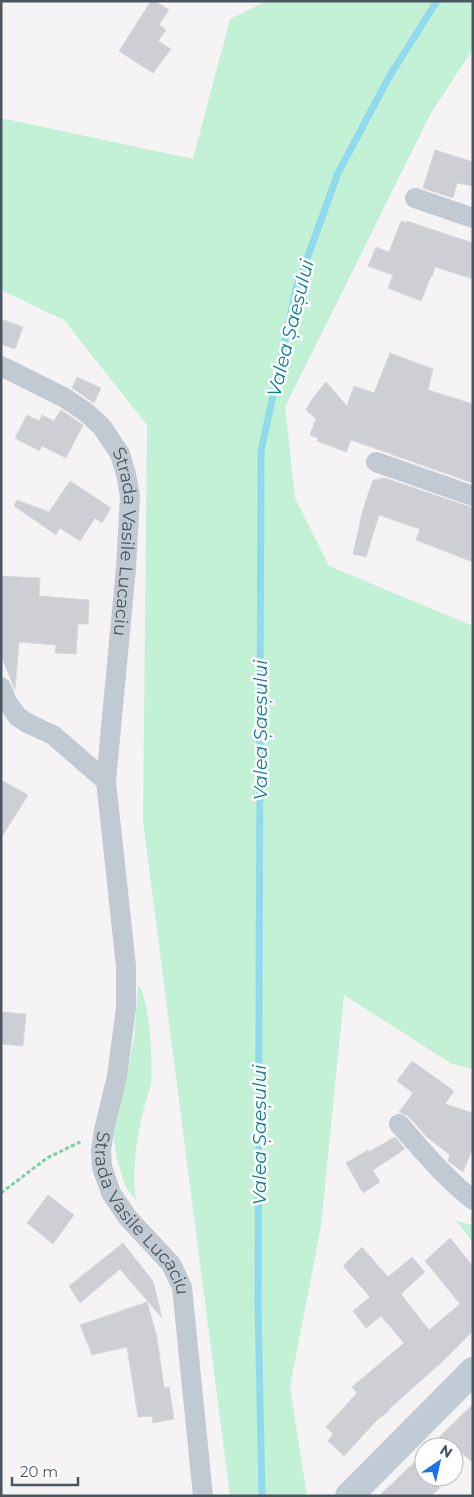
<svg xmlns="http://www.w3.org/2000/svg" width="474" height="1497" font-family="Montserrat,sans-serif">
<rect width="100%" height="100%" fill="#f5f3f3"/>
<path fill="#c3f1d5" d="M 267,1 L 473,1 L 473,49 L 431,113 L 285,407 L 295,498 L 329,566 L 473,626 L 473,1069 L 452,1064 L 344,995 L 321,1226 L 290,1387 L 307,1496 L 230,1496 L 143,821 L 147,425 L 64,320 L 1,290 L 1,118 L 193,159 L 230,19 Z
M 138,985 C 150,997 153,1065 151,1083 C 149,1093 145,1103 143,1112 C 136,1142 132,1170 136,1200 L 125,1186 L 117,1159 L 112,1130 L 126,1079 L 134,1038 Z
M 456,1221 L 473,1225 L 473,1242 Z"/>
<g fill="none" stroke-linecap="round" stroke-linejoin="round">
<path stroke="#90daee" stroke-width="7" d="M 262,1496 L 258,1305 L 261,451 L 296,289 L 338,173 L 389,77 L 437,1"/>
</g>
<path fill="#cdcfd5" stroke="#d7d9de" d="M 151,1 L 155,1 L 169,10 L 159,25 L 166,30 L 158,41 L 171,49 L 153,73 L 119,51 Z
M 435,150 L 473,162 L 473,186 L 457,183 L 453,198 L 423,188 Z
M 401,221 L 407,223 L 407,221 L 473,243 L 473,279 L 435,267 L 432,277 L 431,276 L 421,301 L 388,288 L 393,275 L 368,266 L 376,247 L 389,252 Z
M 1,319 L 23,327 L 15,349 L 1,344 Z
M 390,353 L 433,369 L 428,390 L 473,404 L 473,483 L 351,440 L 346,452 L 317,441 L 318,438 L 310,435 L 316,419 L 306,410 L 312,399 L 326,382 L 347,406 L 354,386 L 374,393 Z
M 77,377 L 101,388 L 94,403 L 72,388 Z
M 61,410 L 83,425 L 66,458 L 42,446 L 39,451 L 15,438 L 27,415 L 39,421 L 42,415 L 54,421 Z
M 385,478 L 473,508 L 473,562 L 416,540 L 420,529 L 379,515 L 366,557 L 353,554 L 363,509 L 373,480 Z
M 70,481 L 111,508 L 102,523 L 95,518 L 80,541 L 60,528 L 56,535 L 14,506 L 17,500 L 49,512 Z
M 1,576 L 40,578 L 39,596 L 89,600 L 88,624 L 78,624 L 76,654 L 55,653 L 56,645 L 19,642 L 15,690 L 1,656 Z
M 1,780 L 28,795 L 1,838 Z
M 1,1012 L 26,1014 L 23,1046 L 1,1044 Z
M 412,1061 L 454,1091 L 445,1104 L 473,1113 L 473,1148 L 463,1172 L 448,1161 L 450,1155 L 427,1137 L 408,1116 L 399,1112 L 413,1093 L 397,1081 Z
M 395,1137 L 405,1149 L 373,1170 L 380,1182 L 363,1193 L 346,1163 L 368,1150 L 369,1152 Z
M 48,1195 L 74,1215 L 53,1244 L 27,1223 Z
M 450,1238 L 473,1266 L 473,1331 L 443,1361 L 388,1410 L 389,1411 L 377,1420 L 344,1456 L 328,1441 L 333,1434 L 326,1427 L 357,1393 L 352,1387 L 404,1343 L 381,1316 L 366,1328 L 353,1311 L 370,1297 L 343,1266 L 362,1247 L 388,1277 L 412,1257 L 425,1272 L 401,1294 L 429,1330 L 460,1304 L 425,1261 Z
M 123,1243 L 153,1281 L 162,1318 L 120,1269 L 80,1303 L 69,1286 Z
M 147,1302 L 157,1337 L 164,1388 L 169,1387 L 174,1419 L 153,1423 L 152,1416 L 138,1417 L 127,1347 L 92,1355 L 80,1325 Z
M 473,1404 L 473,1463 L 457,1449 L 454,1452 L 454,1447 L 429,1447 Z
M 424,1453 L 424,1477 L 431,1477 L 440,1488 L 431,1496 L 379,1496 Z"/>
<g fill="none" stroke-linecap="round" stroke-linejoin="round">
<path stroke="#7ad0a6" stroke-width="3" stroke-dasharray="4 2.5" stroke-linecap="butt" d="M 1,1193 L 47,1158 L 82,1141"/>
<g stroke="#c1cad2" stroke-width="20">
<path d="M 415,198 L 473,218"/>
<path id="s1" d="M 1,366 L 65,398 L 87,413 L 102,427 L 120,454 L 126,474 L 130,496 L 126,568 L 106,781 L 126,966 L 126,1008 L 117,1076 L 104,1130 L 101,1151 L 102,1167 L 111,1193 L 128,1218 L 171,1264 L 182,1287 L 203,1496"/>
<path d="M 376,462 L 473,496"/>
<path d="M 1,687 L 7,702 L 18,717 L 29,724 L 53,735 L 106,781"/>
<path d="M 399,1124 C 422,1150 445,1178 473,1200"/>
</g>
<path stroke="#c1cbd6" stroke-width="28" d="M 349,1496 L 473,1371"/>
</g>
<g text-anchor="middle" stroke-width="5" stroke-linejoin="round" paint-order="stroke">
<g font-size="18" fill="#4a5661" stroke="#fff">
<text dy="6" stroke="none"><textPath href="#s1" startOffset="240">Strada Vasile Lucaciu</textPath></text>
<text dy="6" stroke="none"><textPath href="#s1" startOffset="929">Strada Vasile Lucaciu</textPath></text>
</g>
<g font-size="19" font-style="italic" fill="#0c7c9b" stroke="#fff">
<text transform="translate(290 328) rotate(-76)" y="7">Valea Șaeșului</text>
<text transform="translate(260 730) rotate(-90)" y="7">Valea Șaeșului</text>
<text transform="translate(259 1135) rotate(-90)" y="7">Valea Șaeșului</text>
</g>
</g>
<rect width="474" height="1497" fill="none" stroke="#4a5661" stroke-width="5"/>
<g transform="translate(439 1462) rotate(34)"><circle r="24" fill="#ffffff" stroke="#b7bbc0"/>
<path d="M0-4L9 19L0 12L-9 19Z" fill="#1a73e8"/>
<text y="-8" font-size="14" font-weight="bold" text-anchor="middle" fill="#4a5661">N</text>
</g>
<path d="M12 1477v8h66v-8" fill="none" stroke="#4a5661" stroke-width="2.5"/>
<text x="20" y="1477" font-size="15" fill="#4a5661" stroke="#ffffff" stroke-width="4" paint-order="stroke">20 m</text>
</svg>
